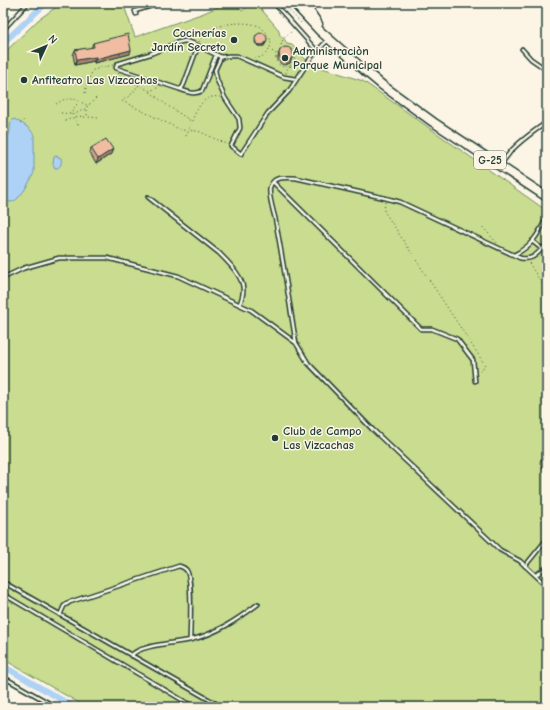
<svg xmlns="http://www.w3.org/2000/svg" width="550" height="710" font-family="'Comic Neue',sans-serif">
<rect width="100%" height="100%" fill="#fcf5e5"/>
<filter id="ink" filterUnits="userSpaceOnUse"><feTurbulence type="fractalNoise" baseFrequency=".025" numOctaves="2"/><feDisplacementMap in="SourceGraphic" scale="8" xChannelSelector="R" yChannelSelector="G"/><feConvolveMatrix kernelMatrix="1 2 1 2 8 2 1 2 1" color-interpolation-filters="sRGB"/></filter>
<g filter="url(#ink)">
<path fill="#c9dc90" stroke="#748c62" d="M 62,3 L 123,3 L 135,37 L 204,13 L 227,3 L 235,3 L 242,11 L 252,3 L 256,3 L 279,30 C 279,37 282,36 285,40 C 286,41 286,43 287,44 L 292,45 L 310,64 L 363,81 L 547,211 L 547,707 L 86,707 L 3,659 L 3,54 L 38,20 Z"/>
<path fill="#add2f6" stroke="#7496a8" d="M 14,119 C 20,122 31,128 34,135 C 34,136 34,170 34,172 C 32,179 19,201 12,202 C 8,202 6,201 3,199 L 3,141 C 12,134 9,131 11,122 Z
M 56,156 L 61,158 C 62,162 61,167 57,168 L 55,168 L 53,164 L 54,157 Z"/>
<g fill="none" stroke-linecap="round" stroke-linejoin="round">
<path stroke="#add2f6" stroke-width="6" d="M 3,43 L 46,3
M 3,666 L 74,707"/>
<g stroke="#1f3d34" stroke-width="5.5">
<path id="service" d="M 274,3 L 317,51
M 136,14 L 135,11 L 161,3
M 3,30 L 28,3
M 198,46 L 184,84 L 182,88 L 179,89 L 116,68 L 117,64 L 150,54 L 176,43 L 185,41 L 192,43 L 221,57 L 228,56 L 237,56 L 284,77 L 296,79
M 522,49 L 531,59 L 547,70
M 221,57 L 215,70 L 217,80 L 225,98 L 239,119 L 240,128 L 231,146 L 241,154 L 268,113 L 289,91 L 312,56 L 328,40
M 179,89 C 187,92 194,95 202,91 L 216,55
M 501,165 C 503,162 505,158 508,155 C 516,143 535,131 547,122
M 273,182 L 421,329 L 432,329 L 457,339 L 473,360 L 475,381
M 148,197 L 219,253 C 228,262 245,278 243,292 C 243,296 241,300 240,304
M 532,241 L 542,249
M 514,255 C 532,246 538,235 547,217
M 3,278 L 24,268 L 59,258 L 107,258 L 178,276 L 251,310 L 296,343 L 308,363 L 372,429 L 500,550 L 520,561 L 547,586
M 296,343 C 289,301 283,259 275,218 C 273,210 268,194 270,187 C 274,175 286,178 296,178 L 385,198 L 400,202 L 520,258 C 534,261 537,253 547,244
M 525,566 L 547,539
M 536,575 L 547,567
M 3,582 L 222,707
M 3,594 L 194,707
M 60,615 L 64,606 L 70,602 L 179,566 C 183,567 185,568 187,571 C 193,583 190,625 190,640
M 131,656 C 138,645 177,643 190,640 C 216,634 237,620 258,604
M 3,677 L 56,707"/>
</g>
<g stroke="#1f3d34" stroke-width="11">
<path id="primary" d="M 294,3 L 320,31 L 364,70 L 382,85 L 433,122 L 547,197
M 304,3 L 318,24"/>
</g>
<path stroke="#1f3d34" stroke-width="1" stroke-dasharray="1 3" stroke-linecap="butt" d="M 315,3 L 317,5 L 319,3
M 199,42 C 204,23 246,19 261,27 C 264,30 267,33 269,37 C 272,41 271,47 268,51 C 264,56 261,58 255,58
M 269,49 L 276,54
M 282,49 C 279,40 286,37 292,31
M276 58a9 9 0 1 1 18 0a9 9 0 1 1-18 0Z
M 294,60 L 302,62
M 118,73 L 121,77 L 150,91 L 159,87
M 286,73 L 286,70 L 290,67 L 290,66
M 141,81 L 133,93 L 122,101 L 181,130 L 198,131 L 227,144
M 150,92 L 168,106 L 191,121
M 85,93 L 87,83 L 93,70 L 113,65
M 56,104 L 65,99 L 74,99 L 87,105 L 90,104 L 96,98
M 87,106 L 87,114 L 88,117 L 99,118
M 61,113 C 65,113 68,114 71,114 C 76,115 82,110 87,108
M 65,121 L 78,116 L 84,117 L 88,117
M 20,124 L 25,119
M 78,125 L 75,117 L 71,114 L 75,106 L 79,103
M 186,136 C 193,121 198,93 220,97
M 385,202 L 384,211 L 485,365 L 479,373
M 480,224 L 497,243
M 529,263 L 547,292
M 546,290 L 547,284"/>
<use href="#service" stroke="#fcf5e5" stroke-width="2.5"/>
<use href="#primary" stroke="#fcf5e5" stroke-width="8"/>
<path stroke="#1f3d34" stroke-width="1" stroke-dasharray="1 3" stroke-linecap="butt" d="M 284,5 L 301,23 L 304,21 L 292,8 L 297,3"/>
</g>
<path fill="#cea28b" stroke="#1f3d34" d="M 256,35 L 267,41 L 264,46 L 258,46 L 255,43 Z
M 93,43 L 130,54 L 94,63 L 94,61 L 75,65 L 73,55 L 75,50 L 91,48 Z
M 280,50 L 293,55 L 290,63 L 285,65 L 281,64 L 278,60 L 278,57 Z
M 91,148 L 113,149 L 111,154 L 96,164 L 90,153 Z
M 541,459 L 547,465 L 543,468 L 540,463 Z"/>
<path fill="#a88471" stroke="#1f3d34" d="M 267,41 L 264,46 L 258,46 L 259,44 Z
M 131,50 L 130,54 L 94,63 L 96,59 Z
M 293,55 L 290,63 L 285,65 L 287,61 Z
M 96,57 L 94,61 L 75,65 L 77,60 Z
M 113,149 L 111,154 L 96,164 L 98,159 Z
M 547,463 L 547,465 L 543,468 L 544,464 Z"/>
<path fill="#f0bca2" stroke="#1f3d34" d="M255 39a6 6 0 1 1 12 0a6 6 0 1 1-12 0Z
M 128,34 L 131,50 L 96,59 L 96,57 L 77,60 L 75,50 L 94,47 L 93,43 Z
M279 54a7 7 0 1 1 14 0a7 7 0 1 1-14 0Z
M 106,139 L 113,149 L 98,159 L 91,148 Z
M 547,455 L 547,463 L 544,464 L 541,459 Z"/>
</g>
<g fill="#1f3d34" stroke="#fcf5e5" stroke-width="1.5">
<circle cx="234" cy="40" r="4"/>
<circle cx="285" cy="58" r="4"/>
<circle cx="24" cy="80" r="4"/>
<circle cx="275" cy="438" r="4"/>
</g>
<g text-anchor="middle" stroke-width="3" stroke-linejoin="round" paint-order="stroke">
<rect fill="#fcf5e5" stroke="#617469" stroke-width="1" x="474" y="151" width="32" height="18" rx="3"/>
<g font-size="11" font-weight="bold" fill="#1f3d34">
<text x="490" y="164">G-25</text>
</g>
<g font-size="12" font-weight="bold" fill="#1f3d34" stroke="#fcf5e5" text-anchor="start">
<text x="226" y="37" text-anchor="end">Cocinerías<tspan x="226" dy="14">Jardín Secreto</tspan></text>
<text x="293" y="55">Administraciòn<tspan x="293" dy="14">Parque Municipal</tspan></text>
<text x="32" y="84">Anfiteatro Las Vizcachas</text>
<text x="283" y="435">Club de Campo<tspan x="283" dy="14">Las Vizcachas</tspan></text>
</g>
</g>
<rect width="550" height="710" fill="none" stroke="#fcf5e5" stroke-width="16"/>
<rect x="8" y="8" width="534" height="694" fill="none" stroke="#1f3d34" stroke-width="1.5" filter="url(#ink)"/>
<g transform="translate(46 46) rotate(46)" stroke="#fcf5e5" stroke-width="3" paint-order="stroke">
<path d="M0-3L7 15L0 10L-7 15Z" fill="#1f3d34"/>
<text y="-6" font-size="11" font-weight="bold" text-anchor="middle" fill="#1f3d34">N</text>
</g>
</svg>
